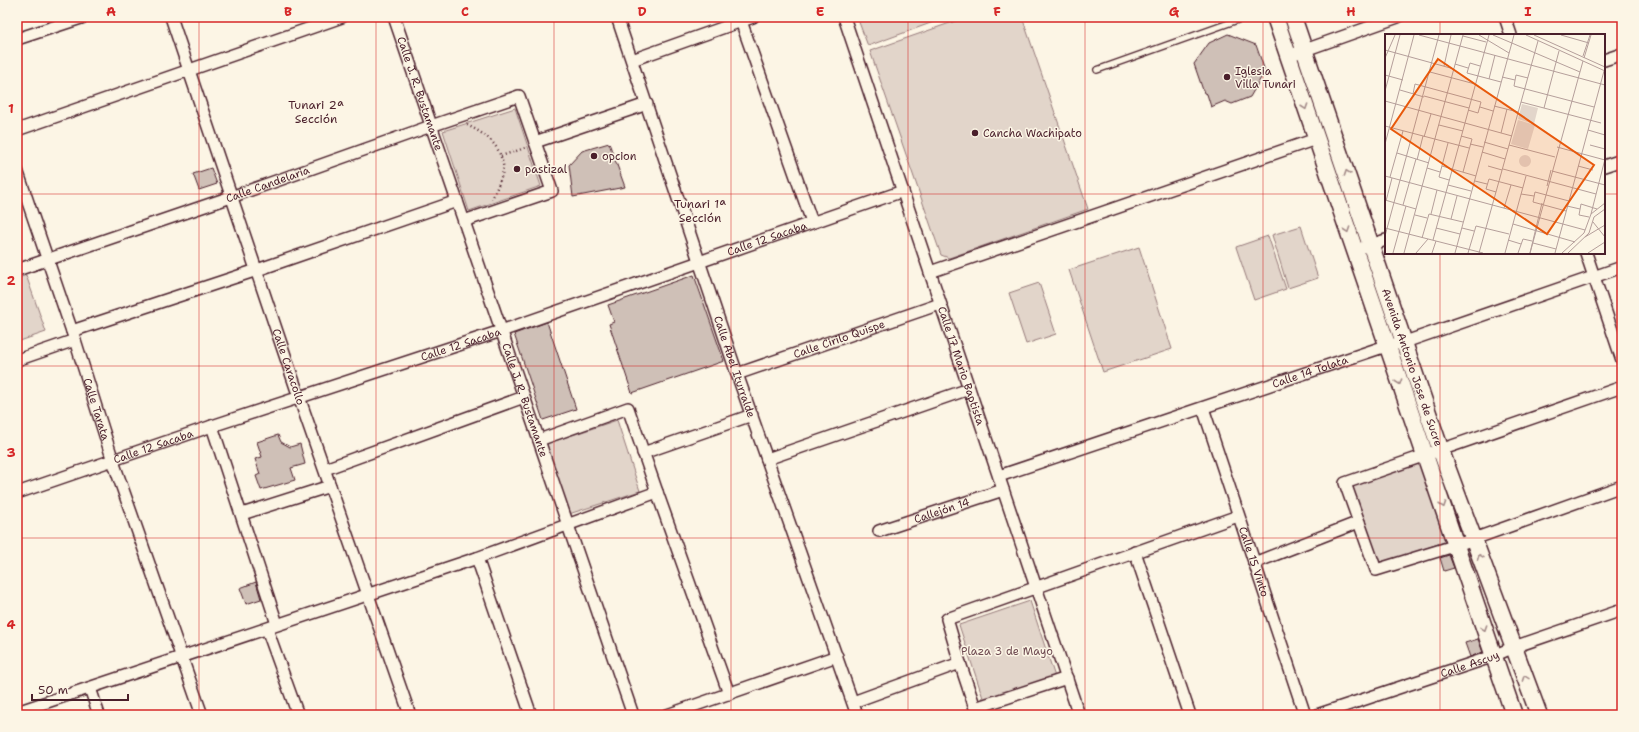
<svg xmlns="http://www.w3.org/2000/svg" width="1639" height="732" font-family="'Shantell Sans',sans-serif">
<rect width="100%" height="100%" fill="#fcf5e5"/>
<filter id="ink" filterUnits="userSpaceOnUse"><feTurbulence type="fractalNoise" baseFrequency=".025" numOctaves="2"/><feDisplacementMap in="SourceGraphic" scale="8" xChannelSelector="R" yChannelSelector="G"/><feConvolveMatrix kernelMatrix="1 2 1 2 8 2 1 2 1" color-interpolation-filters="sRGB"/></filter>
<g filter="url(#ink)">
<path fill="#e2d5ca" stroke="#967a7a" d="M 857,17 L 947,17 L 868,46 Z
M 967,17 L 1022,17 L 1088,209 L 949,258 L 941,255 L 870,51 Z
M 515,108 L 541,186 L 469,211 L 443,131 Z
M 1301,226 L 1318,278 L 1288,288 L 1272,235 Z
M 1268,236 L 1286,289 L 1254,300 L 1236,247 Z
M 1139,247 L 1172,349 L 1103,372 L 1069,270 Z
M 26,275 L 46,332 L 17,342 L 17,279 Z
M 1039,283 L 1056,334 L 1026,344 L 1009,293 Z
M 617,420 L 640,491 L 569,514 L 546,444 Z
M 1420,461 L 1447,541 L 1377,565 L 1350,484 Z
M 1030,601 L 1055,677 L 984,701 L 959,625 Z"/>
<path fill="#cfc0b7" stroke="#4a1f2b" d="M 1228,34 L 1256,45 L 1265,71 L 1250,97 L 1232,104 L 1225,101 L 1211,107 L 1207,94 L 1204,93 L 1194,64 L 1209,43 Z
M 609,143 L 625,187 L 573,197 L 569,165 L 582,151 Z
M 211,168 L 217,184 L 199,190 L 193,174 Z
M 694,275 L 724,361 L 632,393 L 609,324 L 614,322 L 608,305 Z
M 547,322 L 576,409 L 543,420 L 514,334 Z
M 278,435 L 281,442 L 290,447 L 300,444 L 305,464 L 291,468 L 295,480 L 261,490 L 256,476 L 260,474 L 255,459 L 262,457 L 257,442 Z
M 1449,555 L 1454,568 L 1444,571 L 1440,558 Z
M 256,582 L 261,599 L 246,604 L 240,588 Z
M 1478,639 L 1483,652 L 1470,657 L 1465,643 Z"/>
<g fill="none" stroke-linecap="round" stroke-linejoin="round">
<g stroke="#4a1f2b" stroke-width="8">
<path id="service" d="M 1097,70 L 1246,17"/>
</g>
<g stroke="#4a1f2b" stroke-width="14">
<g id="minor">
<path id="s1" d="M 171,17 L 299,397 L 410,715"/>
<path id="s2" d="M 394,17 L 633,715"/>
<path id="s3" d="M 617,17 L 737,374 L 857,715"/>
<path id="s4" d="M 844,17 L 1079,715"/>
<path d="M 1505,17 L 1511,35"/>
<path d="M 741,21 L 812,222"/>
<path d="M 17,39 L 84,17"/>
<path d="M 1288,56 L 1398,17"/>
<path d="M 632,60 L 753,17"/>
<path d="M 1604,60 L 1622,54"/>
<path d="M 17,130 L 342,17"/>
<path d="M 535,142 L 647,104"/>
<path d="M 1604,166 L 1622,160"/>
<path id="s5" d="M 17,170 L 75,340 L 113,461 L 202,715"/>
<path d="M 1364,247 L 1386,240"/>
<path d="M 1586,253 L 1622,360"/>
<path id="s6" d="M 17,270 L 231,197 L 431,126 L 519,96 L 552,191 L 464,221"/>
<path d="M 930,272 L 1316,139"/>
<path d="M 72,331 L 257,270 L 457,201"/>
<path d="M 17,360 L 75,340"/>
<path id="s7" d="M 737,374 L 940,304"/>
<path d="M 1622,387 L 1345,483 L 1376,570 L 1454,546 L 1622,486"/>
<path id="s8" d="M 1203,408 L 1305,715"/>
<path d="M 212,426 L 277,624"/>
<path d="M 539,440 L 628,408 L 657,492 L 729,694"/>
<path d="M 643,453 L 752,415"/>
<path d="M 767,459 L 969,389"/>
<path d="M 325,469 L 524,397"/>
<path id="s9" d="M 999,476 L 1386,346 L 1405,342 L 1622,267"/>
<path id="s10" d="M 17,493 L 212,426 L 501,331 L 903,191"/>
<path d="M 242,514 L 330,486"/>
<path id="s11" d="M 879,531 L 1003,490"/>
<path d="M 1135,552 L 1190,715"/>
<path d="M 477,558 L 531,715"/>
<path d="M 1254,563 L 1359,522"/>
<path d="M 267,629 L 298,715"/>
<path d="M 1067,678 L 975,708 L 960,663 L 947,619 L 1238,516"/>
<path d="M 90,688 L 99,715"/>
<path d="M 853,702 L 960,663"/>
<path d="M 17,712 L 477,558 L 657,492"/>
<path d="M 667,715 L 837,656"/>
<path id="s12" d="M 1317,715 L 1491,657 L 1514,647 L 1622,610"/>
</g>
</g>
<g stroke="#4a1f2b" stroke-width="19">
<g id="secondary">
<path d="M 1275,17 L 1514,715"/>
<path id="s13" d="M 1293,17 L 1441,451 L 1539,715"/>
</g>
</g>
<path stroke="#4a1f2b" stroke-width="2.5" stroke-dasharray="1 3" stroke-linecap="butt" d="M 467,125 C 483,133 498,142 502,161 C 503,164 504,167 503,170 C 501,180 496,190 492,199
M 501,156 L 525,148"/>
<use href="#service" stroke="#fcf5e5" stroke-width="5.5"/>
<use href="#minor" stroke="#fcf5e5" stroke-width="11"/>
<use href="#secondary" stroke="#fcf5e5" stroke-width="16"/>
</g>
<defs><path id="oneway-chevron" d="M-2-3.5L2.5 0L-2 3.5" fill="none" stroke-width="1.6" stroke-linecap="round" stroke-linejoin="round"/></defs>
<g stroke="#a38a88">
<use href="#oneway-chevron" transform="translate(1305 107) rotate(71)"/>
<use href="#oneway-chevron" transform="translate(1347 173) rotate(-109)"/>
<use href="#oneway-chevron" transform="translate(1347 230) rotate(71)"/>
<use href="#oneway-chevron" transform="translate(1399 382) rotate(71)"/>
<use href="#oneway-chevron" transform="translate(1443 505) rotate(71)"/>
<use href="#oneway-chevron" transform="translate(1480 557) rotate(-111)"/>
<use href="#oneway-chevron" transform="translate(1484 628) rotate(72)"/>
<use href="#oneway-chevron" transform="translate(1525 678) rotate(-110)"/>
</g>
</g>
<path fill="none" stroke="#d62828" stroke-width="1" stroke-opacity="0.55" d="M 199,17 L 199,715M 376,17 L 376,715M 554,17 L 554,715M 731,17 L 731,715M 908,17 L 908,715M 1085,17 L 1085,715M 1263,17 L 1263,715M 1440,17 L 1440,35M 17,194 L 1386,194M 1604,194 L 1622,194M 1440,253 L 1440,715M 17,366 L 1622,366M 17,538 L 1622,538"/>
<g fill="#4a1f2b" stroke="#fcf5e5" stroke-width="1.5">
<circle cx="1227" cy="77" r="4"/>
<circle cx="975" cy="133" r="4"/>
<circle cx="594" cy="156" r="4"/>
<circle cx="517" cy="169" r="4"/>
</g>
<g text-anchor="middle" stroke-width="3" stroke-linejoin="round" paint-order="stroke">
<g font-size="11" fill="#4a1f2b" stroke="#fcf5e5" text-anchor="start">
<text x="1235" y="75">Iglesia<tspan x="1235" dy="13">Villa Tunari</tspan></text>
<text x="983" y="137">Cancha Wachipato</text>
<text x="602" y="160">opcion</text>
<text x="525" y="173">pastizal</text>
</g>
<g font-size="11" fill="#4a1f2b" stroke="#fcf5e5">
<text dy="4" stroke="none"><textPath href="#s2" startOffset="81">Calle J. R. Bustamante</textPath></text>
<text dy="4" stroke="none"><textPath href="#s6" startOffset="265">Calle Candelaria</textPath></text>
<text dy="4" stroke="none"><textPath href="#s10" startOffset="792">Calle 12 Sacaba</textPath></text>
<text dy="4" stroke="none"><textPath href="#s7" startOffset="108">Calle Cirilo Quispe</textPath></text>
<text dy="4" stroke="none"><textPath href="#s10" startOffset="468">Calle 12 Sacaba</textPath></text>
<text dy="4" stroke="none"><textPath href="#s1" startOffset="369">Calle Caracollo</textPath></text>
<text dy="4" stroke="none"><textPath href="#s4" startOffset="368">Calle 17 Mario Baptista</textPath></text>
<text dy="4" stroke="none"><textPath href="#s3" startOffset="369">Calle Abel Iturralde</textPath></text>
<text dy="4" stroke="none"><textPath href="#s13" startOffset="370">Avenida Antonio Jose de Sucre</textPath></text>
<text dy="4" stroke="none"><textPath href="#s9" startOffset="328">Calle 14 Tolata</textPath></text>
<text dy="4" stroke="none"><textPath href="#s2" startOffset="405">Calle J. R. Bustamante</textPath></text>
<text dy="4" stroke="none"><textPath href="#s5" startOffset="252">Calle Tarata</textPath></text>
<text dy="4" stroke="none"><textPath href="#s10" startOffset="144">Calle 12 Sacaba</textPath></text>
<text dy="4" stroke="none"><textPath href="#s11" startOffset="66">Callejón 14</textPath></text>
<text dy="4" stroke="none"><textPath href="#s8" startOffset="162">Calle 15 Vinto</textPath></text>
<text dy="4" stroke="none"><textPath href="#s12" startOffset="161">Calle Ascuy</textPath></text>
</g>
<g font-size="11" fill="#704c53" stroke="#fcf5e5">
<text x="1007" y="655">Plaza 3 de Mayo</text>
</g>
<g font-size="12" fill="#4a1f2b" stroke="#fcf5e5">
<text x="316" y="109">Tunari 2ª<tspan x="316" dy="14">Sección</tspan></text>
<text x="700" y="208">Tunari 1ª<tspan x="700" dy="14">Sección</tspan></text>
</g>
</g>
<g transform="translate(1385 34)">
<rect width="220" height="220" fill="#fcf5e5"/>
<path d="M 137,70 L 153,74 L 149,90 L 133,85 ZM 133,86 L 150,91 L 143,115 L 126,110 ZM134 127a6 6 0 1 1 12 0a6 6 0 1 1-12 0Z" fill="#e2d5ca"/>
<path fill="none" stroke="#b59f9b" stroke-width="1" d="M 34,1 L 220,51M 94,1 L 124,19M 108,1 L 195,38M 141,1 L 220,37M 149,1 L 220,33M 176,1 L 204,9M 78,2 L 101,8M 0,16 L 69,35M 198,22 L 205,1M 0,24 L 10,1M 199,24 L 206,1M 70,30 L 83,34M 59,32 L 66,1M 95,32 L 85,29 L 82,39 L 116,48M 45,38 L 90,50M 0,41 L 18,46M 117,43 L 130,46M 143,44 L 131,41 L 129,52 L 209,73M 104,45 L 110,21M 15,56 L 39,63M 0,57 L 15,1M 28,60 L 30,50 L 96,68 L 93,79 L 83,76M 39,62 L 84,74M 0,67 L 127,102M 136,68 L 216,89M 109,72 L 133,78M 95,73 L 108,77M 159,74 L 174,17M 54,91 L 78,97M 0,92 L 84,114M 203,96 L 220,101M 116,99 L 122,75M 76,102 L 87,105 L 78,138M 39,103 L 46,80M 99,108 L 123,115M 63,109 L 54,143 L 64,146M 0,110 L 29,1M 85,110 L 98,113M 124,111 L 170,123M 205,111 L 220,115M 172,113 L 220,126M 97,118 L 120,125M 12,119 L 44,129M 32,126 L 38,102M 57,132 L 91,142M 103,132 L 117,136M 193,132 L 208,136M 42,134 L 55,138M 118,135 L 211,160M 167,137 L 220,151M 0,142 L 200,196M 5,143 L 18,97M 90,147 L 102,150M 63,151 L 86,157M 162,152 L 166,136M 111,158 L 101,155 L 104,145 L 138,154M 136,160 L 149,162M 0,166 L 31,175M 1,167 L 7,144M 18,171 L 31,125M 182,172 L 195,175M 119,174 L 126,151M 181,177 L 148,168 L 150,158 L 184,167M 46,180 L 52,156M 206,180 L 220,125M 30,181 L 42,184M 204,183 L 194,181 L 196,170 L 212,175M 66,185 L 72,162M 208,188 L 220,203M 128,190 L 190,208M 0,194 L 98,219M 51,194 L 75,200M 77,194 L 89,197M 0,202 L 54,1M 200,203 L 220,191M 37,204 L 44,180 L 78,188M 48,206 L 104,1M 123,206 L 136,210M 148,209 L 171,215M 8,219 L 21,172M 19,219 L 78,1M 31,219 L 43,205M 47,219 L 51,207M 70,219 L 129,1M 83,219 L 91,192 L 124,200M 94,219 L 153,7M 120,219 L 141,142M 133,219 L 138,205 L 147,207M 145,219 L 198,27M 145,219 L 157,169M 170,219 L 219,37M 177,219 L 199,199 L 206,180 L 220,169M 183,219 L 204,199 L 209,183 L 220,175M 203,219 L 220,208"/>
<path fill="#e8590c" fill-opacity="0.15" stroke="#e8590c" stroke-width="2" d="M 53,25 L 209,131 L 162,200 L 6,95 Z"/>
<rect width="220" height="220" fill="none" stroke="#4a1f2b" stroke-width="2"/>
</g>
<rect width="1639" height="732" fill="none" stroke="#fcf5e5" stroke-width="44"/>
<path d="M32 694v6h96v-6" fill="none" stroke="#4a1f2b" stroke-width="2"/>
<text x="38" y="694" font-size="12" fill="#4a1f2b" stroke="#fcf5e5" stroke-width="3" paint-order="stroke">50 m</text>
<rect x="22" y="22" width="1595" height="688" fill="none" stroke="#d62828" stroke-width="1.5"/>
<g font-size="13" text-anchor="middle" font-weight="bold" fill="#d62828">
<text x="111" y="16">A</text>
<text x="288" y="16">B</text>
<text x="465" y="16">C</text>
<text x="642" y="16">D</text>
<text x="820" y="16">E</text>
<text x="997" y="16">F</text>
<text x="1174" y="16">G</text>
<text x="1351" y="16">H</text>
<text x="1528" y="16">I</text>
<text x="11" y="113">1</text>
<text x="11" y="285">2</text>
<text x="11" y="457">3</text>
<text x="11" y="629">4</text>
</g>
</svg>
